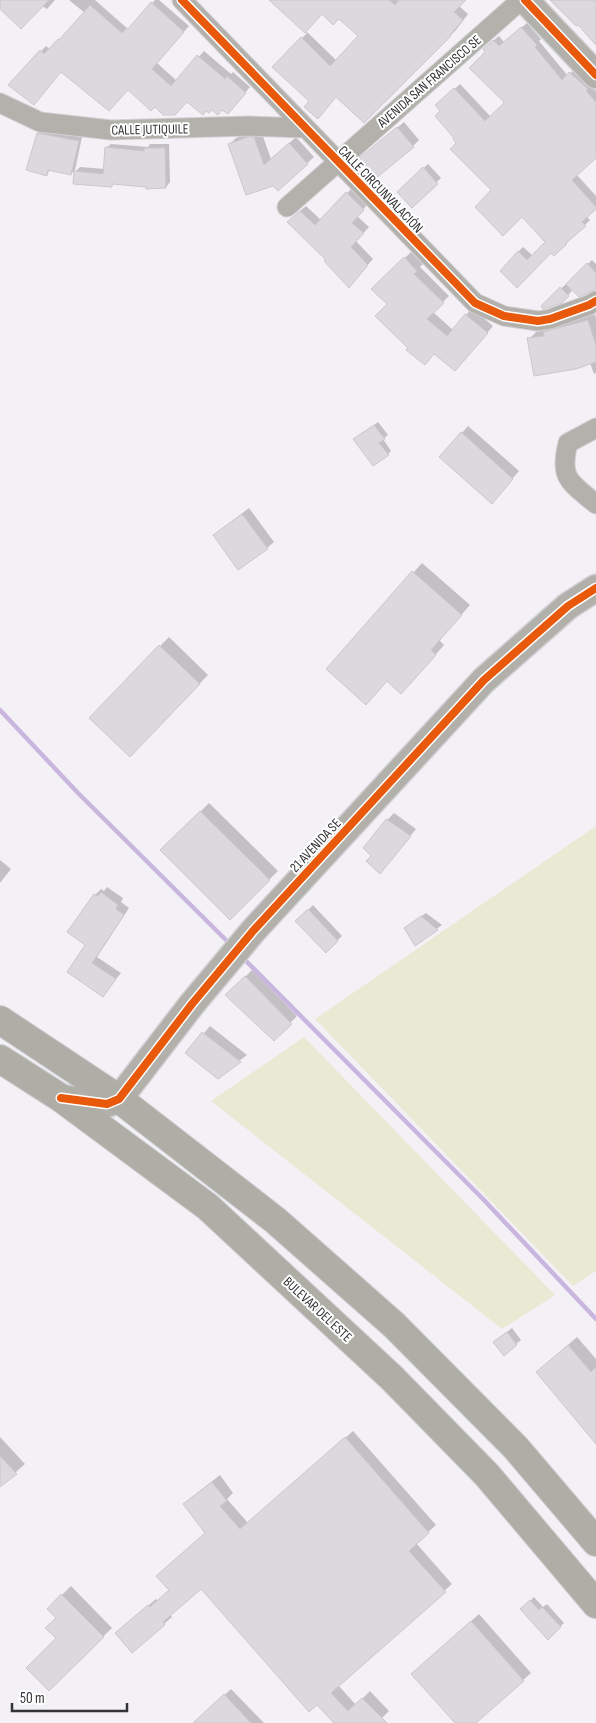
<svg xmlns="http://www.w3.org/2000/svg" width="596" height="1723" font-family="'Sofia Sans Condensed',sans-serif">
<rect width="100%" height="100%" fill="#f3f1f6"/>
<path fill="#e9e9d4" d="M 596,826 L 596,1271 L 573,1286 L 315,1019 Z
M 304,1037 L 555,1295 L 502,1329 L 211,1101 Z"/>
<path fill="#0003" fill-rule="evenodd" d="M 0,0 L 55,0 L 47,9 L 42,6 L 0,7 Z
M 69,0 L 95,0 L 128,29 L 155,0 L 159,0 L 189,26 L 157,63 L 177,81 L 204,51 L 231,74 L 233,72 L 250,87 L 233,107 L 212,108 L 187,100 L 155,106 L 128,88 L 61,71 L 41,51 L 46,46 L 50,49 L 85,13 Z
M 271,0 L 464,0 L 459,6 L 468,14 L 456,30 L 364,122 L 337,95 L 311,101 L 274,67 L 307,33 ZM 323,13 L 339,17 L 360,36 L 337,61 L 306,31 Z
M 527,23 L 541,39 L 539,41 L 568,76 L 575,68 L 596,91 L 596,158 L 577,175 L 596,196 L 596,207 L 586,216 L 590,220 L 554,255 L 551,252 L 517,286 L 518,252 L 523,247 L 533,256 L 547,242 L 458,143 L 442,111 L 442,100 L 460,84 L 491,117 L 506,102 L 487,52 L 489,44 L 499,36 L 504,42 Z
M 404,122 L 419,140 L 413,146 L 367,153 Z
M 43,129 L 82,137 L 75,170 L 71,174 L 51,170 L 46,174 L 38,133 Z
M 256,131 L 261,131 L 271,159 L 296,137 L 314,157 L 278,190 L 229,145 L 236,138 Z
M 111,144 L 148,147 L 150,144 L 169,144 L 170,182 L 166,187 L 114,183 L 111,186 L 75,172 L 80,167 L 105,169 L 106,148 Z
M 428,164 L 441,178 L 412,206 L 398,192 Z
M 353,187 L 369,203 L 357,216 L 369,227 L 356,241 L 373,259 L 354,280 L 327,260 L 294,216 L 306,206 L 321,220 Z
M 411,252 L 423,264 L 420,267 L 449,296 L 433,312 L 453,330 L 472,308 L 493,326 L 462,363 L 435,352 L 410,348 L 388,304 L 373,289 Z
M 592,260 L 596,264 L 596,287 L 573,279 Z
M 566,284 L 572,291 L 562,301 L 542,306 Z
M 595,314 L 596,318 L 596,373 L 594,374 L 590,363 L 529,339 L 536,332 L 547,330 L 551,326 Z
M 378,422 L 388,435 L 383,439 L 391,451 L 388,454 L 359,436 Z
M 468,426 L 519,471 L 498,495 L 462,433 Z
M 249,508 L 274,542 L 267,548 L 214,535 Z
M 422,563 L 470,605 L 439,640 L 444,645 L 410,684 L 327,669 Z
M 169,637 L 208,675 L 130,756 L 90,718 Z
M 209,803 L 278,871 L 230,918 L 162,850 Z
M 394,813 L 416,829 L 387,865 L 387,820 Z
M 0,860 L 11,869 L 0,883 Z
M 107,887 L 123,898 L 121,902 L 129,908 L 97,957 L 121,973 L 103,995 L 68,971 L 87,945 L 69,932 L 95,895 L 101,889 L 104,891 Z
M 313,905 L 342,936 L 326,951 L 297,921 Z
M 426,913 L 442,925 L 416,944 L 410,924 Z
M 252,970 L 297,1016 L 274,1039 L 227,995 Z
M 210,1026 L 247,1055 L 218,1077 L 187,1053 Z
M 512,1328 L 521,1340 L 516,1344 L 499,1338 Z
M 577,1337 L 596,1359 L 596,1442 L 537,1372 Z
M 353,1431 L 436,1525 L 416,1543 L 452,1584 L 338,1685 L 356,1705 L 370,1691 L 389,1711 L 377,1723 L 336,1723 L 201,1587 L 170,1615 L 172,1617 L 164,1624 L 132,1651 L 124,1626 L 156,1599 L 158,1601 L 170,1590 L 207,1533 L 184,1504 L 192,1497 L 220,1475 L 233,1493 L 227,1499 L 248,1523 Z
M 0,1437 L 25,1464 L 0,1486 Z
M 71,1586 L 112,1628 L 49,1689 L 58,1638 L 57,1618 L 48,1609 Z
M 534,1597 L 543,1607 L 547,1604 L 564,1623 L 548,1638 L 522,1609 Z
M 479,1614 L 531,1673 L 476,1722 L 477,1723 L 454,1723 L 455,1722 L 420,1667 Z
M 231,1689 L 264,1723 L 207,1723 L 201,1717 Z"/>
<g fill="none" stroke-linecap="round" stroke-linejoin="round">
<path stroke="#c8b6de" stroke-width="4.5" d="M 0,710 L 78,793 L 230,944
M 242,957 L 483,1199 L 596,1319"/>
</g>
<path fill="#dbd9dd" stroke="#cac8cc" d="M 0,0 L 49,0 L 21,29 L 0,9 Z
M 269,0 L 389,0 L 395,5 L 399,0 L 466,0 L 454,12 L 463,20 L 450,35 L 451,36 L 364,123 L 336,97 L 318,119 L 304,107 L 309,101 L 272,67 L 301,37 L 330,66 L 358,36 L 339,19 L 333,25 L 322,14 L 305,33 Z
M 550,0 L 596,0 L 596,45 L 578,25 L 576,26 Z
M 151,2 L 184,32 L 152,69 L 171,86 L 197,55 L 225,79 L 227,76 L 246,93 L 228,114 L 222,110 L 218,115 L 212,110 L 209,113 L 206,111 L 203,115 L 187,102 L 175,115 L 163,115 L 155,107 L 151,111 L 128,90 L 109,111 L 61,72 L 34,105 L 8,85 L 40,50 L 44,54 L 58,39 L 59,40 L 90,5 L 122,33 L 127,28 L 128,29 Z
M 521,27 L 537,45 L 535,47 L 562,80 L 569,72 L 588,89 L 586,91 L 596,102 L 596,158 L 572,180 L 596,207 L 596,209 L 582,222 L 586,226 L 566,243 L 567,244 L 554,256 L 551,253 L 517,288 L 500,271 L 518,251 L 527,260 L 545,242 L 522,217 L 503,236 L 475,207 L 491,190 L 450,149 L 456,143 L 453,139 L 454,138 L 435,116 L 440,111 L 435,105 L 454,88 L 485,121 L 503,104 L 504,102 L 469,68 L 485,52 L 483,49 L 493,40 L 499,46 Z
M 397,127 L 414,147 L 375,179 L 358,159 Z
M 37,133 L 79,141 L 71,175 L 48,170 L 47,176 L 26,170 Z
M 248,137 L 254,137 L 264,165 L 289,143 L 308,164 L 278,191 L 273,186 L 246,195 L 228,144 Z
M 105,147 L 144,151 L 144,148 L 165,148 L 166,188 L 146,189 L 146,187 L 112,184 L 112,187 L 73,184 L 74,171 L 103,174 Z
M 423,167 L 438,184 L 412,208 L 397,192 Z
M 346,192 L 364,210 L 352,223 L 364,233 L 351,247 L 368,265 L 349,288 L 324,261 L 326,260 L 287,222 L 300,211 L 315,225 Z
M 404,257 L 417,271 L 414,274 L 444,303 L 427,319 L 447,336 L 465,314 L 488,333 L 455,371 L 434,354 L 425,365 L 406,350 L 408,348 L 375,316 L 387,304 L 371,289 Z
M 587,263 L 596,273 L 596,289 L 579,297 L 566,284 Z
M 560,287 L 569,296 L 562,303 L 543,309 L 541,306 Z
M 588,320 L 596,346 L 596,362 L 576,369 L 534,376 L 527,338 L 544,336 L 543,332 Z
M 374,425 L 385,439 L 379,443 L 389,455 L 373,466 L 353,439 Z
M 461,432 L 513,479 L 492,504 L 439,457 Z
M 242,514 L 268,549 L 238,570 L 213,535 Z
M 412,571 L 462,615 L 431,650 L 436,655 L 401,694 L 387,681 L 366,705 L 326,669 Z
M 159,645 L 200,684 L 130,757 L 89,718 Z
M 200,811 L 270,880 L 230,920 L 160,850 Z
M 386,819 L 411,836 L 380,874 L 366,861 L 371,856 L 363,848 Z
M 101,892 L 118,905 L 116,909 L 124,915 L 92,963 L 116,979 L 103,997 L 67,972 L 85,945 L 67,932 L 94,894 L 98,896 Z
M 308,909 L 338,941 L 326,953 L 295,921 Z
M 421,916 L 438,930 L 415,946 L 404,928 Z
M 245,976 L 292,1024 L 274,1041 L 225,995 Z
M 202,1032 L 241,1062 L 218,1079 L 185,1053 Z
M 507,1332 L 517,1345 L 504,1356 L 493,1342 Z
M 568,1345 L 591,1372 L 596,1367 L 596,1444 L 536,1372 Z
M 345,1437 L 429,1533 L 409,1551 L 446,1592 L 331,1693 L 348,1711 L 362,1698 L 387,1723 L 334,1723 L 317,1705 L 309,1712 L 201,1589 L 163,1622 L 165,1625 L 132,1653 L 115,1633 L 148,1605 L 150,1607 L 169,1590 L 156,1576 L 205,1533 L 183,1504 L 212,1482 L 227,1501 L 220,1506 L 240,1529 Z
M 0,1456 L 17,1474 L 0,1487 Z
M 61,1594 L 104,1637 L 49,1691 L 26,1668 L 56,1638 L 45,1628 L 56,1618 L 47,1609 Z
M 530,1600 L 539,1610 L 542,1607 L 561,1627 L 548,1640 L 520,1609 Z
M 471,1621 L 524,1681 L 476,1723 L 455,1723 L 411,1674 Z
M 224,1694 L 251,1723 L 193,1723 Z"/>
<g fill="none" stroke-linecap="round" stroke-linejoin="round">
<g stroke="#d0cfd3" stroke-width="21">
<path id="street" d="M 182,0 L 475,303 L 504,316 L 538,321 L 550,319 L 589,305 L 596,301
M 0,103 L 40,122 L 111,130 L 249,126 L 305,128
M 287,207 L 521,0
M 596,428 L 568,443 C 559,479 570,482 596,504"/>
</g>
<g stroke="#d0cfd3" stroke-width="29">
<path id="secondary" d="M 525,0 L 596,75
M 61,1098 L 107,1104 L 119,1099 L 192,1004 L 253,931 L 484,680 L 568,606 L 596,588"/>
</g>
<g stroke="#d0cfd3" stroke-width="30">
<path id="highway" d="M 0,1020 L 119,1099 L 275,1220 L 394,1325 L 516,1448 L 596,1542
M 0,1059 L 61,1098 L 208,1207 L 392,1378 L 487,1475 L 596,1604"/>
</g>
<use href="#street" stroke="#b2b1ab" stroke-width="19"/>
<use href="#secondary" stroke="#b1b0ab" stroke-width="26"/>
<use href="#highway" stroke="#aeaea7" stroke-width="28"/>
<g stroke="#fff" stroke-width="11">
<path id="cycleway" d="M 182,0 L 475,303 L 504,316 L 538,321 L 550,319 L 589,305 L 596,301
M 525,0 L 596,75
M 61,1098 L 107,1104 L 119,1099 L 192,1004 L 253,931 L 484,680 L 568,606 L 596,588"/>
</g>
<use href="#cycleway" stroke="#e8590c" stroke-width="8"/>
</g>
<g text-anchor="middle" stroke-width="4" stroke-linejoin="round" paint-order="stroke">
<g font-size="14" fill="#333236" stroke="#fff">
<text transform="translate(429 81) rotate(-41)" y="5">AVENIDA SAN FRANCISCO SE</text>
<text transform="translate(150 129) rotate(-1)" y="5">CALLE JUTIQUILE</text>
<text transform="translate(381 189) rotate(46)" y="5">CALLE CIRCUNVALACIÓN</text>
<text transform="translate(315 845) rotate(-47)" y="5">21 AVENIDA SE</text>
<text transform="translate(318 1309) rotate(43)" y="5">BULEVAR DEL ESTE</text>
</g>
</g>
<path d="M12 1703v8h115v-8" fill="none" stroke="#333236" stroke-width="2.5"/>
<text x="20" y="1703" font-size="15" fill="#333236" stroke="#ffffff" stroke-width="4" paint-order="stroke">50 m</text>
</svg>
